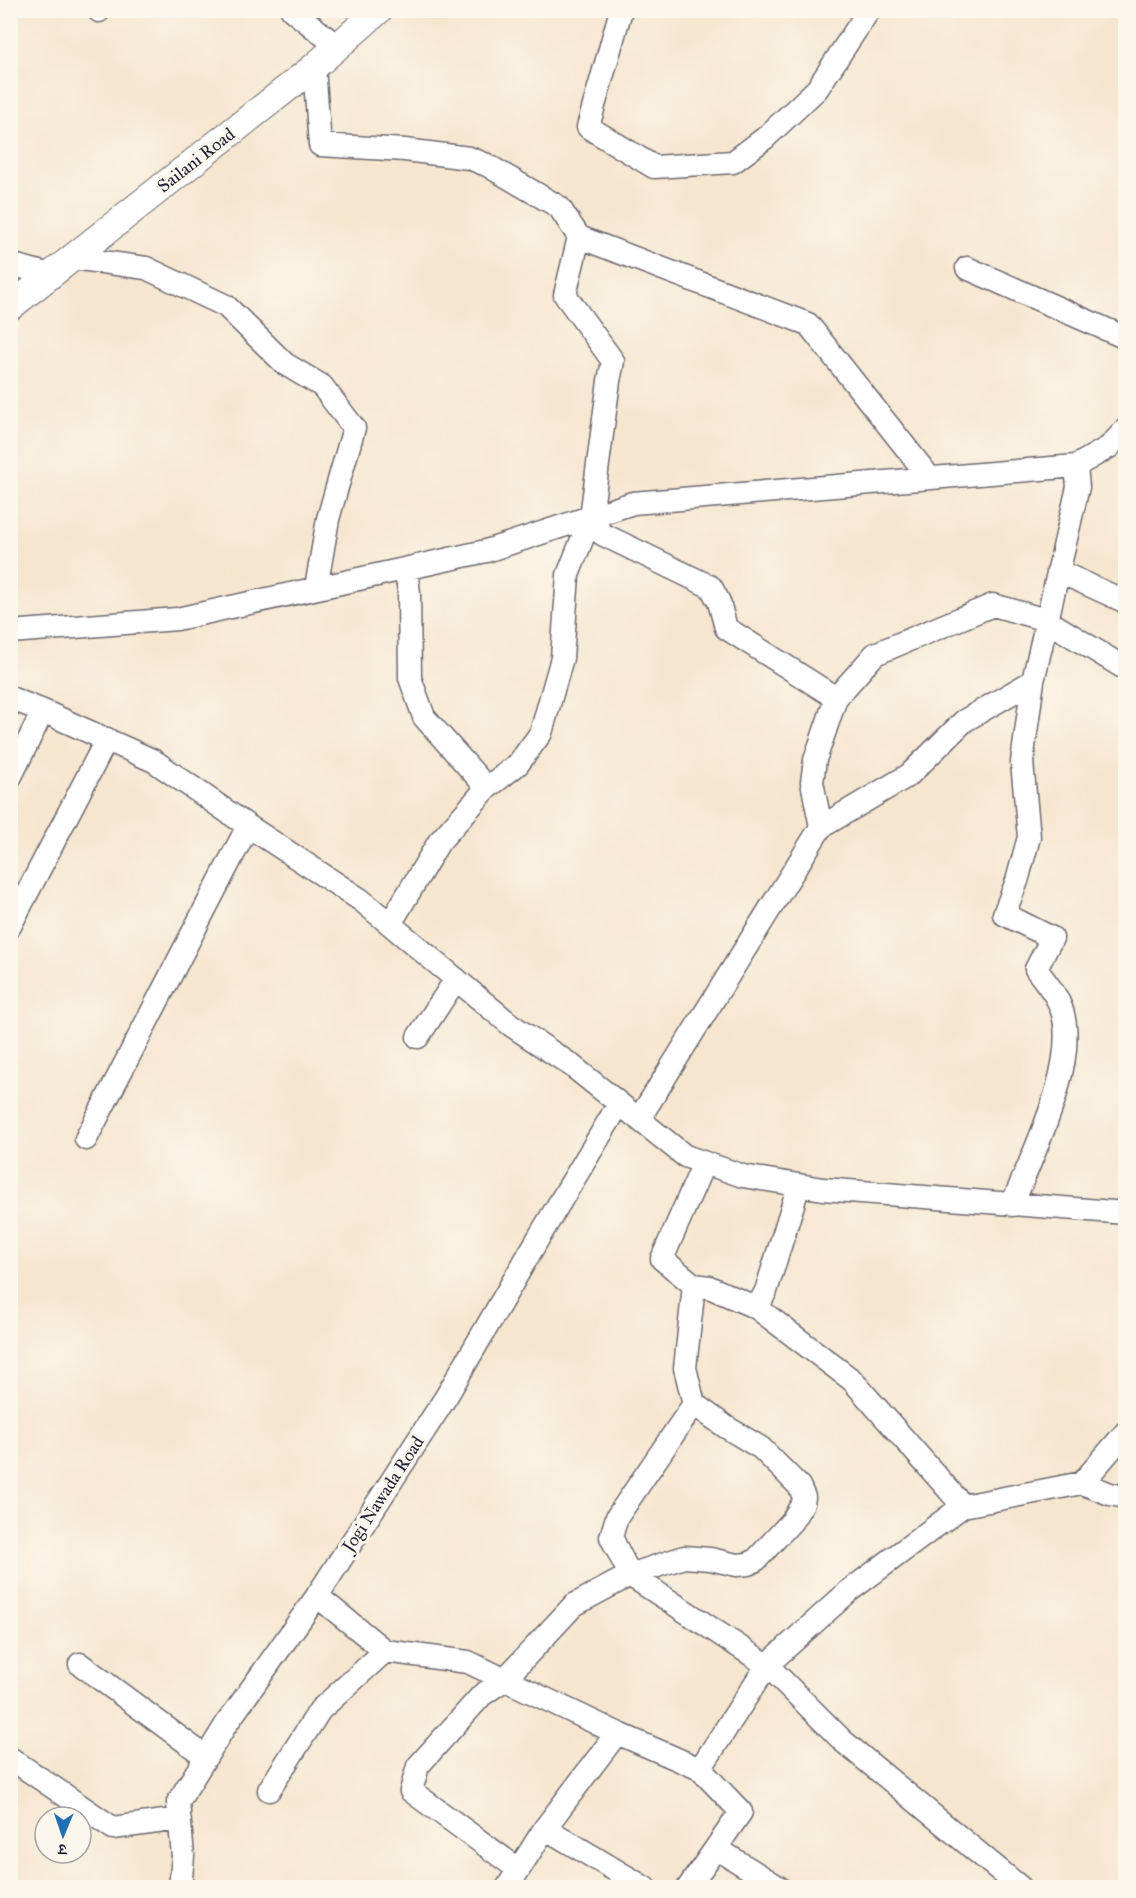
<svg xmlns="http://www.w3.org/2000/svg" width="1136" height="1898" font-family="'IM FELL Great Primer','Noto Serif Devanagari',serif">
<rect width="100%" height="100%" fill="#fbf7ec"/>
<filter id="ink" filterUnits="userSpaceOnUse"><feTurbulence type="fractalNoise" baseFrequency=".0167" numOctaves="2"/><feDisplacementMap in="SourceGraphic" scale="12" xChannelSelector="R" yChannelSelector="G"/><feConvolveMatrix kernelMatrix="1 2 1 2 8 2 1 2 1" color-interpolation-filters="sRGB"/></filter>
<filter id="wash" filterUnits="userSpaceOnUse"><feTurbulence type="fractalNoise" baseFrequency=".008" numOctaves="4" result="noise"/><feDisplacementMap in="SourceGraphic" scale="24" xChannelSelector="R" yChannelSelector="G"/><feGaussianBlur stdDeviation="1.35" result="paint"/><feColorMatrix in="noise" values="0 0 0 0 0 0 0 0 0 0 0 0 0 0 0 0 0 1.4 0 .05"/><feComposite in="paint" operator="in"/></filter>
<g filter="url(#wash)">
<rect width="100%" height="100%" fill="#f6e6cf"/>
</g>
<g filter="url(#ink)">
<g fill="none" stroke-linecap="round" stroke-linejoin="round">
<g stroke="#6c676f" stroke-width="25">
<path id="minor" d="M 292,10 L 338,47
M 621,10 L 588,127 L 654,167 L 733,162 L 765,138 L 817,89 L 869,10
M 99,11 L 99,10
M 314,67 L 320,145 L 405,150 L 469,158 L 487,165 L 559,207 L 579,237 L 808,324 L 930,478
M 73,258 L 146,268 L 226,306 L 285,364 L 322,386 L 354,428 L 328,519 L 316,588
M 10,264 L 51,275
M 967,268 L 1126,338
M 591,517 L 602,534 L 711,587 L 719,602 L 726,628 L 836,698
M 406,569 L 409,593 L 410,678 L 424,717 L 487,788
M 1058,571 L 1126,602
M 10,632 L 177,619 L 486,551 L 633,503 L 1076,466 L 1109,447 L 1126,429
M 10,698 L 43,711 L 154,761 L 248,826 L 361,900 L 511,1025 L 571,1065 L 685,1156 L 743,1176 L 823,1189 L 1126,1213
M 10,778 L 43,711
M 821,827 L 812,782 L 815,760 L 836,698 L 875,654 L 993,605 L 1046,620 L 1126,669
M 390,924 L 439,842 L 487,788 L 518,764 L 541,733 L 562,658 L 568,575 L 591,517 L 609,381 L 613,361 L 565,295 L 579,237
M 10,926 L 107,739
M 418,1037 L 456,979
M 639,1119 L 821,827 L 909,775 L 964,721 L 1033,681
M 86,1139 L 248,826
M 704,1163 L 662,1259 L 694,1285 L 709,1287 L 757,1308 L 852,1380 L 963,1506
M 1012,1205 C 1032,1155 1084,1055 1059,1003 C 1054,991 1044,980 1036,969 L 1052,938 L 1004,914 L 1017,881 L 1029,837 L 1022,762 L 1033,681 L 1078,487 L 1076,466
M 757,1308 L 766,1291 L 799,1185
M 694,1404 L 617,1517 L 611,1537 L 630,1575 L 767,1665 L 844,1742 L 1021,1888
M 1082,1483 L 1126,1432
M 317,1596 L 385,1651 L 468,1662 L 617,1733 L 545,1828 L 645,1888
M 80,1664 L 206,1757
M 617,1733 L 700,1769 L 741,1812 L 688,1888
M 10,1758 L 113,1828 L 179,1819
M 700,1769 L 767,1665 L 849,1591 L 963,1506 L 1082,1483 L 1110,1494 L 1126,1497
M 269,1790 L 320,1710 L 385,1651
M 716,1848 L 780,1888
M 518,1869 L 411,1791 L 418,1766 L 482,1695 L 504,1680 L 574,1605 L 630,1575 L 684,1557 L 710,1559 L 737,1565 L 748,1564 L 756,1560 L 792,1521 L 803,1503 L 804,1497 L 799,1486 L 761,1448 L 726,1427 L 694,1404 L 685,1368 L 694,1285
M 180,1888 L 183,1856 L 178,1802 L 227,1723 L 317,1596 L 446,1397 L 539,1237 L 619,1104
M 507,1888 L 545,1828"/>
</g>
<g stroke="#6c676f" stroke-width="29">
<path id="major" d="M 10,307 L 314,67 L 379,10"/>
</g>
<use href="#minor" stroke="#fff" stroke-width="22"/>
<use href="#major" stroke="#fff" stroke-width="27"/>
</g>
</g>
<g text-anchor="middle" stroke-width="6" stroke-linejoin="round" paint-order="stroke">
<g font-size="18" fill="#22223b" stroke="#fbf7ec">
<text transform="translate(196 160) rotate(-38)" y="6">Sailani Road</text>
<text transform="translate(383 1494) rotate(-57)" y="6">Jogi Nawada Road</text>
</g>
</g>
<rect width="1136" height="1898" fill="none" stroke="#fbf7ec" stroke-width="36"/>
<g transform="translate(63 1835) rotate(182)"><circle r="28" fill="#fbf7ec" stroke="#a4a2a5" stroke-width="1.5"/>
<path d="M0-4.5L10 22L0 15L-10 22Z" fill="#1f6fb2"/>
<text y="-9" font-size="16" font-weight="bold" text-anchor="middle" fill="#22223b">उ</text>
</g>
</svg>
